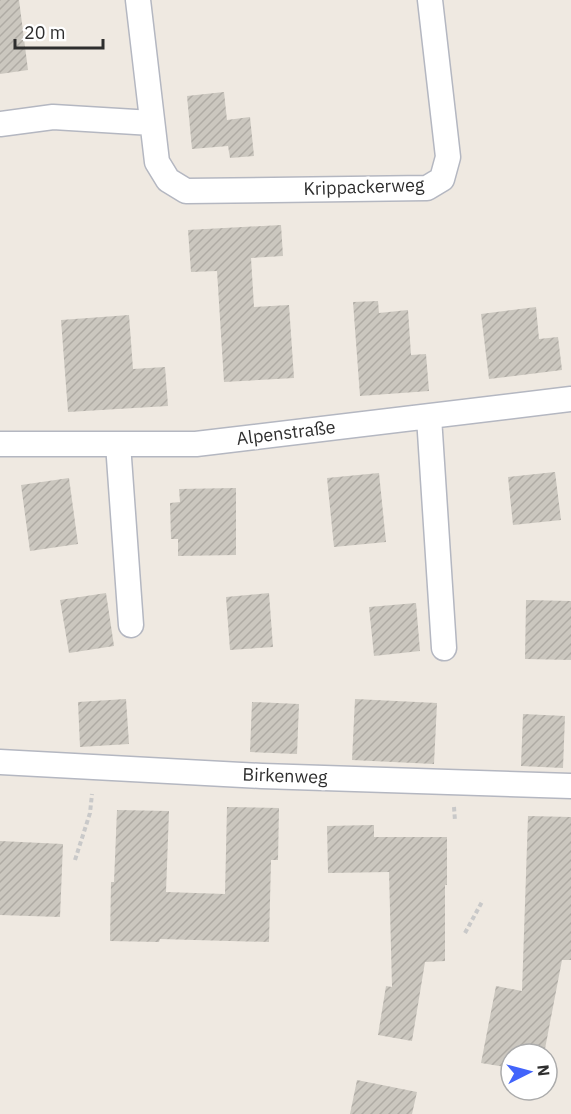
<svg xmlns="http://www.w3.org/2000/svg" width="571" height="1114" font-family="'IBM Plex Sans',sans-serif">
<defs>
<pattern id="building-hatch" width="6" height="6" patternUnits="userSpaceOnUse" patternTransform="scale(1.5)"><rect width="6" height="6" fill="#cbc7bf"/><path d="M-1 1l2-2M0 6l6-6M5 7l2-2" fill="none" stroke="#afaba4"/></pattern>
</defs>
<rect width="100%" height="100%" fill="#efe9e1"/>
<path fill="url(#building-hatch)" d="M 0,0 L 19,0 L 28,70 L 0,74 Z
M 224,92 L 227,120 L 250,117 L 254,156 L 230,158 L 228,146 L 192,149 L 187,96 Z
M 281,225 L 283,256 L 251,258 L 254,307 L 289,305 L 294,378 L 224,382 L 217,271 L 191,272 L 188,230 Z
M 378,301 L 379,313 L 408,310 L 411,355 L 426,354 L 429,391 L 360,396 L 353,302 Z
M 536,307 L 539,339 L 558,337 L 562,370 L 489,379 L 481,314 Z
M 129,315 L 133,369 L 165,367 L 168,406 L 68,412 L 61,320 Z
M 555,472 L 561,520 L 513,525 L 508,477 Z
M 379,473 L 386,542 L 334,547 L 327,478 Z
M 69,478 L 78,544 L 30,551 L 21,485 Z
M 236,488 L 236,555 L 178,556 L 178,539 L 171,539 L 170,503 L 180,502 L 179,489 Z
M 106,593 L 114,646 L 69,653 L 60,600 Z
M 269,593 L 273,647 L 230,650 L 226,597 Z
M 526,600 L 571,601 L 571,660 L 525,659 Z
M 416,603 L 420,651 L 374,656 L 369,607 Z
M 126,699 L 129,744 L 80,747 L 78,702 Z
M 355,699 L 437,703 L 434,764 L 352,760 Z
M 252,702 L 299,704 L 297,754 L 250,752 Z
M 523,714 L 565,716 L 563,768 L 521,766 Z
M 227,807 L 279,808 L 278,860 L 271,860 L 269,942 L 160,939 L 159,942 L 110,941 L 111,882 L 114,882 L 117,810 L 169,811 L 166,892 L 225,894 Z
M 528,816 L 571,817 L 571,960 L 562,960 L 544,1054 L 511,1054 L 511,1068 L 481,1063 L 496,986 L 522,991 Z
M 374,825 L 374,837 L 447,837 L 447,885 L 445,885 L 445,961 L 425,962 L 412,1041 L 378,1035 L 386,986 L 392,987 L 389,872 L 328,873 L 327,826 Z
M 0,841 L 63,844 L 60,917 L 0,915 Z
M 357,1080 L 417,1092 L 412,1114 L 350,1114 Z"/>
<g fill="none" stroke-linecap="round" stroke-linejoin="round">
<g stroke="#b4b7c1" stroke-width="27">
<path id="street" d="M 138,0 L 157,162 L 168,180 L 186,191 L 427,188 L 442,179 L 448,157 L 430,0
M 0,124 L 53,117 L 152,123
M 429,417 L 444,648
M 0,444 L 196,444 L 571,399
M 118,444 L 131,625
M 0,762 L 262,776 L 571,786"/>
</g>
<path stroke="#c9c9c9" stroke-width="4" stroke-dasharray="4.5 3" stroke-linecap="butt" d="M 454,807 L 455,821
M 75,860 L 90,813 L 92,794
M 465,933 L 483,900"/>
<use href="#street" stroke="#fff" stroke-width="24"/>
</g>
<g text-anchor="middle" stroke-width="6" stroke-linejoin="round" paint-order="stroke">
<g font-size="18" fill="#2e2e2e" stroke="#fff">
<text transform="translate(364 187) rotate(-2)" y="6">Krippackerweg</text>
<text transform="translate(286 433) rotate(-7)" y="6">Alpenstraße</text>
<text transform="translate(285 776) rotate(2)" y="6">Birkenweg</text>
</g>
</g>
<g transform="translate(529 1072) rotate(84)"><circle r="28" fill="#ffffff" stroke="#ababab" stroke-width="1.5"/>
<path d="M0-4.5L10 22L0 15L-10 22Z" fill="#4264fb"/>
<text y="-9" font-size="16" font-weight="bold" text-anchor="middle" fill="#2e2e2e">N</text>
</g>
<path d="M15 39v9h88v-9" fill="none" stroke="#2e2e2e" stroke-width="3"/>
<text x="24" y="39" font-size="18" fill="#2e2e2e" stroke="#ffffff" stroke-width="4.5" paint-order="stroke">20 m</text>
</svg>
